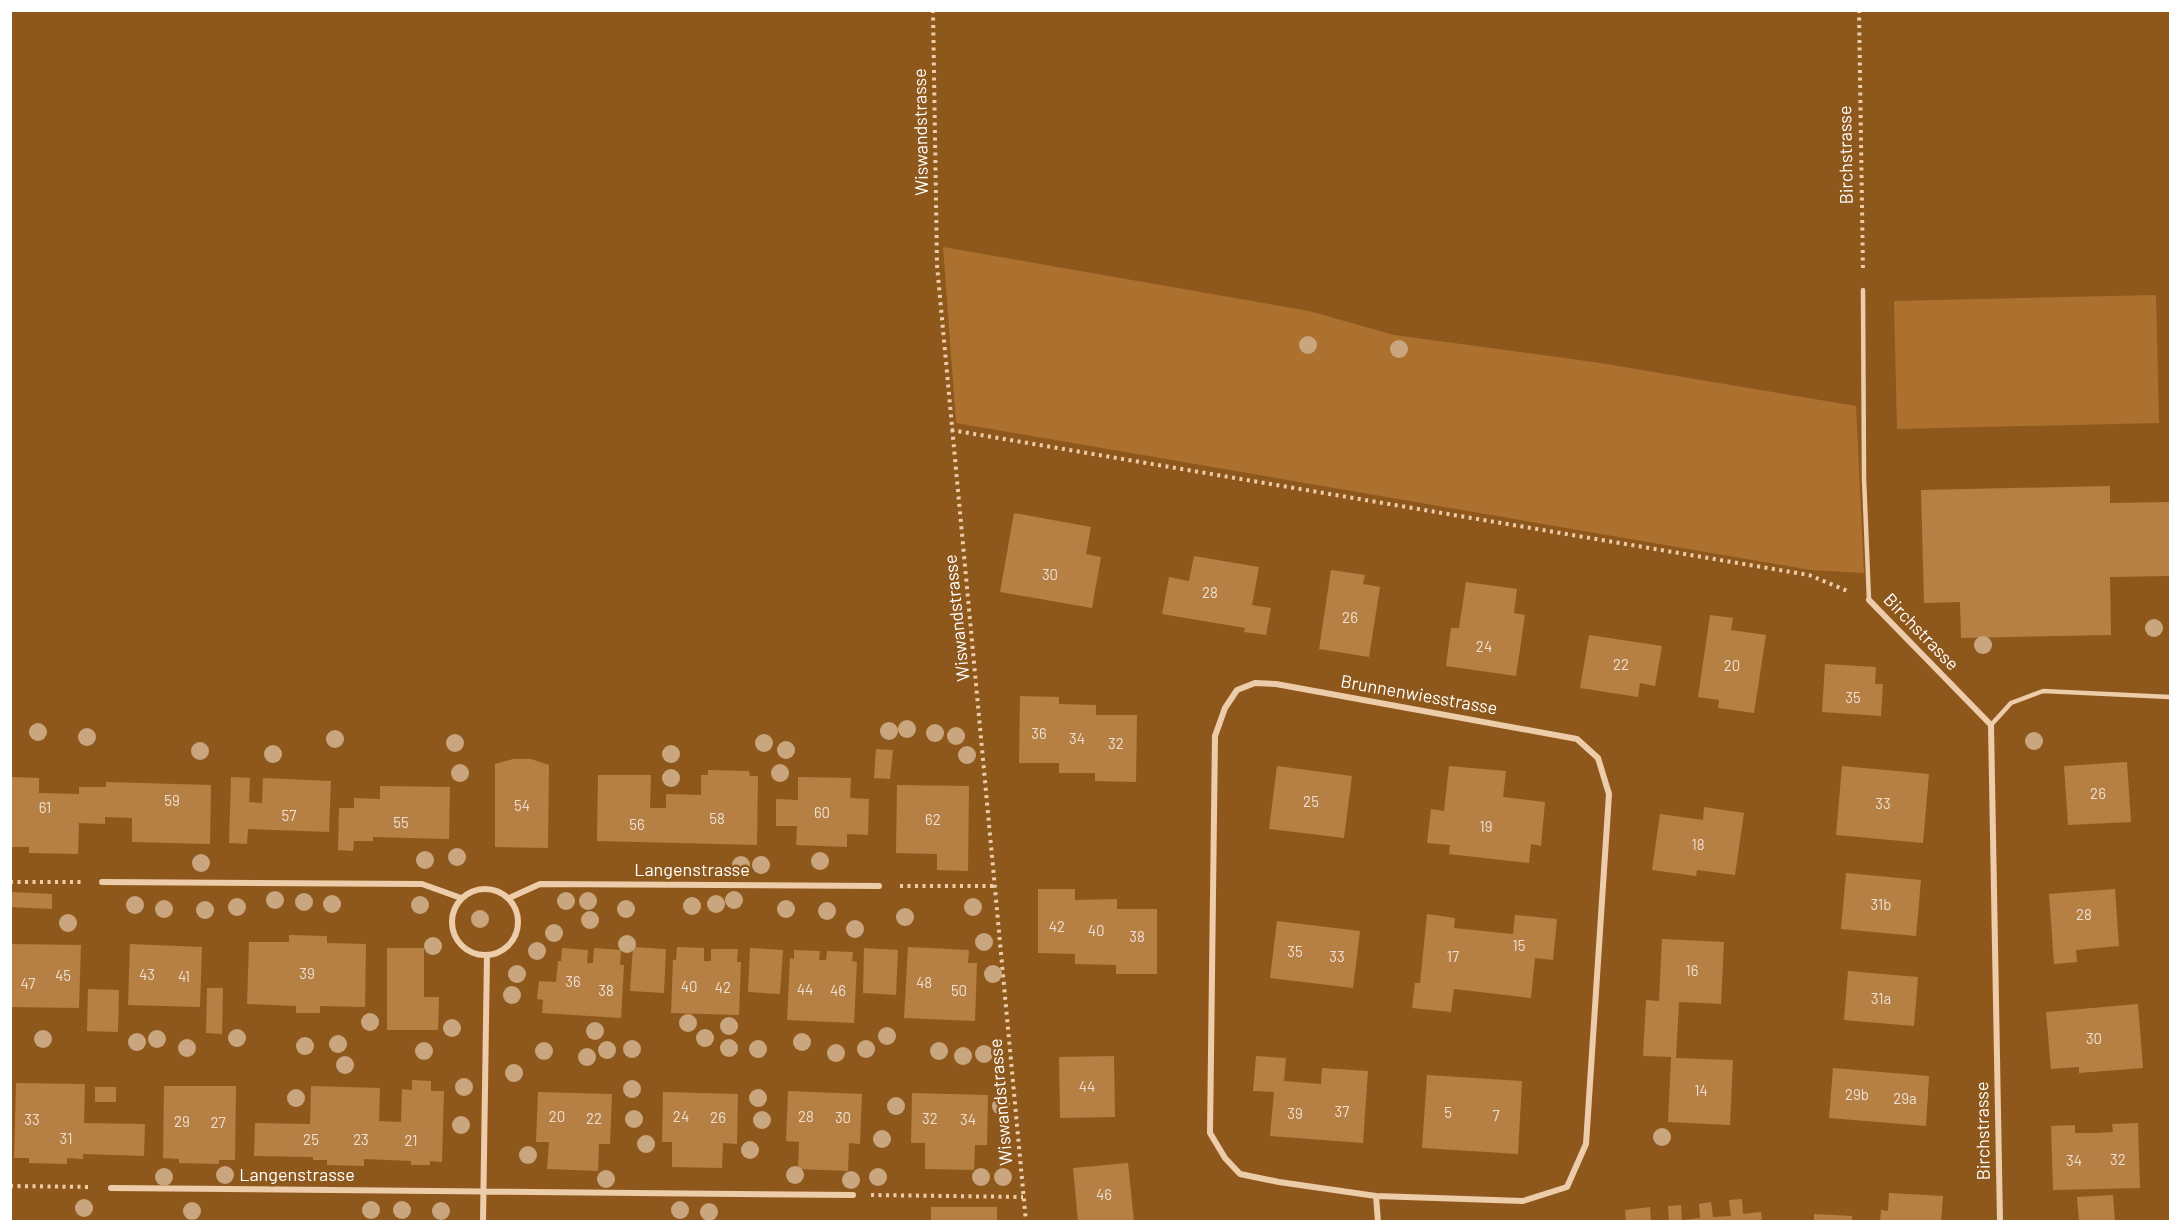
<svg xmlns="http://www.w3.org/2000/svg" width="2181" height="1232" font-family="Barlow,sans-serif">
<rect width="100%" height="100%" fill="#8e581c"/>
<path fill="#ac702f" d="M 943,247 L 1309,311 L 1394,335 L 1594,362 L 1856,406 L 1864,573 L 1811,570 L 956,423 Z
M 2156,295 L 2159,423 L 1897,429 L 1894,301 Z"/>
<path fill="#b67f44" d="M 2110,486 L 2110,503 L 2170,502 L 2170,576 L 2110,577 L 2111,635 L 1961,638 L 1960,602 L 1924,603 L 1921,490 Z
M 1014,513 L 1091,527 L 1086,554 L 1101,557 L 1092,608 L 1000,592 Z
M 1194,556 L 1259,567 L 1252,605 L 1271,608 L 1266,635 L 1244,632 L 1245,628 L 1162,614 L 1169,577 L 1189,581 Z
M 1331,570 L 1365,575 L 1363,584 L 1380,587 L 1369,657 L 1319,649 Z
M 1466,582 L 1517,589 L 1514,613 L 1525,615 L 1516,676 L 1446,666 L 1451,628 L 1459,628 Z
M 1710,615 L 1733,618 L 1731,630 L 1766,635 L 1754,713 L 1718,708 L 1719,700 L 1698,697 Z
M 1589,635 L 1662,646 L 1655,686 L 1640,683 L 1638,697 L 1580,688 Z
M 1825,664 L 1876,667 L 1875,684 L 1883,684 L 1881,716 L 1822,712 Z
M 1020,696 L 1059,697 L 1059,704 L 1096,705 L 1096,715 L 1137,715 L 1136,782 L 1095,781 L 1095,773 L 1059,773 L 1059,763 L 1019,763 Z
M 876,749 L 893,750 L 890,779 L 874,778 Z
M 513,759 L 531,759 L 549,765 L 548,848 L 495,847 L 495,764 Z
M 2127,762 L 2131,822 L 2068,825 L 2064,766 Z
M 1277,766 L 1352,776 L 1344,838 L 1269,829 Z
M 1449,766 L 1506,771 L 1503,797 L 1545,802 L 1541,846 L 1531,844 L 1529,863 L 1449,854 L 1450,845 L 1427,843 L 1431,809 L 1444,811 Z
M 1842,766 L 1929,774 L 1923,843 L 1836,835 Z
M 708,770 L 749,771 L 750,776 L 758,776 L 757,845 L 597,841 L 598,775 L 651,775 L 650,808 L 666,808 L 666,794 L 701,795 L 701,775 L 708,775 Z
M 10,777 L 39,778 L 39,793 L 79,794 L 79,787 L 106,787 L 106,782 L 211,785 L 210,844 L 132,842 L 132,818 L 105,817 L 105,824 L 79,823 L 78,854 L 29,853 L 29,847 L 10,847 Z
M 231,777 L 250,778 L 249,802 L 262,803 L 263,778 L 331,781 L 329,832 L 248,829 L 247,844 L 229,843 Z
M 798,777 L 851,778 L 850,798 L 869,799 L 868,835 L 847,834 L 847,847 L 796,845 L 797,826 L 776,826 L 776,799 L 798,800 Z
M 897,785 L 969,786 L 968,871 L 937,870 L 937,854 L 896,853 Z
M 380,786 L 450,787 L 449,839 L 373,837 L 373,841 L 354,841 L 353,851 L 338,850 L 339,808 L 354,808 L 354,798 L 380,799 Z
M 1704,807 L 1744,813 L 1735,875 L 1697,870 L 1696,876 L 1652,870 L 1660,814 L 1703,820 Z
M 1846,873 L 1921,880 L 1916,936 L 1841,929 Z
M 1038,889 L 1075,889 L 1075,900 L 1117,899 L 1117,909 L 1157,909 L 1157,974 L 1116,974 L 1116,965 L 1075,964 L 1075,954 L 1038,953 Z
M 2115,889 L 2119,946 L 2076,950 L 2077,962 L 2054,964 L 2049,894 Z
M 10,892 L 52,894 L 52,909 L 10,907 Z
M 1427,914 L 1455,918 L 1454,928 L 1513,934 L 1515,915 L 1557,919 L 1553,960 L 1535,958 L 1531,998 L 1454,989 L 1451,1012 L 1412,1008 L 1415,983 L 1420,983 Z
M 1277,921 L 1360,931 L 1353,988 L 1270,978 Z
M 289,935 L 327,936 L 327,943 L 366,944 L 365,1007 L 320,1006 L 320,1013 L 296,1013 L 296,1006 L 247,1004 L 249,942 L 289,942 Z
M 1662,939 L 1724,942 L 1721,1004 L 1679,1002 L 1676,1058 L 1733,1060 L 1730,1125 L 1668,1122 L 1671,1057 L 1643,1056 L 1646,1000 L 1659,1001 Z
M 11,944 L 81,945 L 79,1008 L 10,1007 Z
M 130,944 L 202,947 L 200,1007 L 128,1005 Z
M 633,947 L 666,949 L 664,993 L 630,991 Z
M 677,947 L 704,948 L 704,961 L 711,961 L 711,949 L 738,949 L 737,962 L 741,962 L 739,1015 L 671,1013 L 673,960 L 676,960 Z
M 908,947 L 969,950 L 968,963 L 977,963 L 975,1021 L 904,1018 Z
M 387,948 L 424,948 L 424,997 L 439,997 L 438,1030 L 387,1030 Z
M 562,948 L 588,950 L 587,963 L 593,963 L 594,948 L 621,950 L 620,965 L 624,965 L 621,1018 L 542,1013 L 543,1000 L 537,999 L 539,981 L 556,982 L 558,961 L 561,961 Z
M 750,948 L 783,950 L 780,994 L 748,992 Z
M 864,948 L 898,950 L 896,995 L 863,993 Z
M 794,950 L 820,951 L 819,960 L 826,960 L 827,951 L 853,952 L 852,961 L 857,962 L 854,1023 L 787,1020 L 790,958 L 794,959 Z
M 1848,971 L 1918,977 L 1914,1026 L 1844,1020 Z
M 207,988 L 223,988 L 222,1034 L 206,1033 Z
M 88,989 L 119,990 L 118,1032 L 87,1031 Z
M 2138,1004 L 2143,1068 L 2079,1073 L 2079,1067 L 2051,1069 L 2046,1012 Z
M 1114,1056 L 1115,1117 L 1060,1118 L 1059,1057 Z
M 1256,1056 L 1286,1058 L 1284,1081 L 1321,1084 L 1322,1068 L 1368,1071 L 1363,1143 L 1270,1136 L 1274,1092 L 1253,1091 Z
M 1833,1068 L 1929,1076 L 1926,1126 L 1829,1118 Z
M 1427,1075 L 1522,1081 L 1518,1154 L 1422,1148 Z
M 412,1080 L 431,1081 L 431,1091 L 444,1091 L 442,1162 L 430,1161 L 430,1165 L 411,1165 L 411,1161 L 364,1159 L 364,1166 L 327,1165 L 327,1160 L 313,1160 L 313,1157 L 254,1156 L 255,1123 L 310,1124 L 311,1086 L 380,1088 L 379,1121 L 401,1122 L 402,1089 L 412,1090 Z
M 16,1083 L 85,1084 L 84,1123 L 145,1124 L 144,1156 L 83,1154 L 83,1159 L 67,1158 L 67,1164 L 29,1163 L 29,1158 L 14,1158 Z
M 164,1086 L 236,1086 L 235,1160 L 219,1160 L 219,1164 L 179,1163 L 179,1159 L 163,1158 Z
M 95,1087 L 116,1087 L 116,1102 L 95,1102 Z
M 788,1091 L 862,1094 L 860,1144 L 849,1143 L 848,1171 L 798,1169 L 799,1142 L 786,1141 Z
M 538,1092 L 612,1094 L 610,1144 L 599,1144 L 598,1171 L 547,1169 L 549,1142 L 536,1142 Z
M 663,1092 L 738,1094 L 737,1144 L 723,1143 L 722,1168 L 672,1167 L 672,1142 L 662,1142 Z
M 912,1093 L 988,1095 L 987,1145 L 975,1145 L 974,1170 L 925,1169 L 925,1143 L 911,1143 Z
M 2138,1123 L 2140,1188 L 2053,1190 L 2051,1126 L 2075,1125 L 2075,1133 L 2096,1133 L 2113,1132 L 2112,1124 Z
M 1128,1163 L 1134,1222 L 1078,1222 L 1073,1168 Z
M 1889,1193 L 1943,1196 L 1941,1222 L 1880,1222 L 1881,1210 L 1888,1211 Z
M 2113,1195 L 2115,1222 L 2079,1222 L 2077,1197 Z
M 1742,1199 L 1743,1214 L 1761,1212 L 1762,1222 L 1683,1222 L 1683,1220 L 1700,1218 L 1699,1204 L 1711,1202 L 1713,1217 L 1731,1216 L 1729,1200 Z
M 1681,1205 L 1682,1222 L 1669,1222 L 1668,1206 Z
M 931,1207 L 997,1207 L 997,1222 L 931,1222 Z
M 1650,1207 L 1651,1222 L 1626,1222 L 1625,1210 Z
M 1814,1214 L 1852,1216 L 1852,1222 L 1814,1222 Z"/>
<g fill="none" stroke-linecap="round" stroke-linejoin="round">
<path stroke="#edccaa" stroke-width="4" stroke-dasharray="3 4.5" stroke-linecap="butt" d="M 933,10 L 937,265 L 1026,1222
M 1859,10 L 1863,272
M 951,430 L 1809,575 L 1850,592
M 10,882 L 83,882
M 900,886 L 995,886
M 10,1186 L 91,1187
M 871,1195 L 1023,1197"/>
<path stroke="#edccaa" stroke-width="4.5" d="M 1863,290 L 1864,478 L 1869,600
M 1991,725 L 2011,703 L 2043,691 L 2170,697"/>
<path stroke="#edccaa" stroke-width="6" d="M 1869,600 L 1991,725 L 2000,1222
M 1255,683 L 1276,684 L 1577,739 L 1598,758 L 1609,794 L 1586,1144 L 1567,1187 L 1523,1201 L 1376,1196 L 1279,1182 L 1240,1174 L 1225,1158 L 1210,1133 L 1215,736 L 1225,708 L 1237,690 Z
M 102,882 L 422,884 L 461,898
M452 922a33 33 0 1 1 66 0a33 33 0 1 1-66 0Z
M 509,898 L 540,884 L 879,886
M 111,1188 L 853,1195
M 1376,1196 L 1378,1222
M 483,1222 L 487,955"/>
</g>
<g fill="#c9a67e">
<circle cx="1308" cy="345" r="9"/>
<circle cx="1399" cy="349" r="9"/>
<circle cx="2154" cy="628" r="9"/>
<circle cx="1983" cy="645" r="9"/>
<circle cx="907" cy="729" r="9"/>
<circle cx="889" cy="731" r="9"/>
<circle cx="38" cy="732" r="9"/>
<circle cx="935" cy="733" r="9"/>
<circle cx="956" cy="736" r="9"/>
<circle cx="87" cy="737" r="9"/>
<circle cx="335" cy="739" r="9"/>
<circle cx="2034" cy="741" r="9"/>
<circle cx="455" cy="743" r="9"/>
<circle cx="764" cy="743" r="9"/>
<circle cx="786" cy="750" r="9"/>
<circle cx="200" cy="751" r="9"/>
<circle cx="273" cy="754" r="9"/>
<circle cx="671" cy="754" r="9"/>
<circle cx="967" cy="755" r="9"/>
<circle cx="460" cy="773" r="9"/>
<circle cx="780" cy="773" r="9"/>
<circle cx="671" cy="778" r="9"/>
<circle cx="457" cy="857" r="9"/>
<circle cx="425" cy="860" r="9"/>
<circle cx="820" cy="861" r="9"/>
<circle cx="201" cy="863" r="9"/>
<circle cx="741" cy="865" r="9"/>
<circle cx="761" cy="865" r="9"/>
<circle cx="275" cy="900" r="9"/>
<circle cx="734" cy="900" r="9"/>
<circle cx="566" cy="901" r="9"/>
<circle cx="588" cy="901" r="9"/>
<circle cx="304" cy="902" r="9"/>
<circle cx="332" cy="904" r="9"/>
<circle cx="716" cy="904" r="9"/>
<circle cx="135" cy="905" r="9"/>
<circle cx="420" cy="905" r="9"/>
<circle cx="692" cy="906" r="9"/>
<circle cx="237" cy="907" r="9"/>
<circle cx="973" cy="907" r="9"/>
<circle cx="164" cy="909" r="9"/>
<circle cx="626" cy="909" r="9"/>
<circle cx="786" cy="909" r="9"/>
<circle cx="205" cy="910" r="9"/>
<circle cx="827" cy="911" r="9"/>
<circle cx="905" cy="917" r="9"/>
<circle cx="480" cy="919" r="9"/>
<circle cx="590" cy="920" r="9"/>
<circle cx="68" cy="923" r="9"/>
<circle cx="855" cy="929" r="9"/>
<circle cx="554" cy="933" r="9"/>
<circle cx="984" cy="942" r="9"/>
<circle cx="627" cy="944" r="9"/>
<circle cx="433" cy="946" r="9"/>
<circle cx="537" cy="951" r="9"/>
<circle cx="517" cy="974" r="9"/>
<circle cx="993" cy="974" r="9"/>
<circle cx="512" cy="995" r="9"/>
<circle cx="370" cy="1022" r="9"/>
<circle cx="688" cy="1023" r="9"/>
<circle cx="729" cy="1026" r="9"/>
<circle cx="452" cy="1028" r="9"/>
<circle cx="595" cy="1031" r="9"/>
<circle cx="887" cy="1036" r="9"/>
<circle cx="237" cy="1038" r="9"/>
<circle cx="705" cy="1038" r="9"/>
<circle cx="43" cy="1039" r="9"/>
<circle cx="157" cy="1039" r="9"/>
<circle cx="137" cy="1042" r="9"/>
<circle cx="802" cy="1042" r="9"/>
<circle cx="338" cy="1044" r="9"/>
<circle cx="305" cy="1046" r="9"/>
<circle cx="187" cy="1048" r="9"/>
<circle cx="729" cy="1048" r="9"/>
<circle cx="632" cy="1049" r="9"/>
<circle cx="758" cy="1049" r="9"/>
<circle cx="866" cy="1049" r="9"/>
<circle cx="607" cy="1050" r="9"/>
<circle cx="424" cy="1051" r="9"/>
<circle cx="544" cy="1051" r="9"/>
<circle cx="939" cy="1051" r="9"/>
<circle cx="836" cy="1053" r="9"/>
<circle cx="984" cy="1054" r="9"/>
<circle cx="963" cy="1056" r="9"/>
<circle cx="587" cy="1057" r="9"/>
<circle cx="345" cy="1065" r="9"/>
<circle cx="514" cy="1073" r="9"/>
<circle cx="464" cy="1087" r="9"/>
<circle cx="632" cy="1089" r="9"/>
<circle cx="296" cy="1098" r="9"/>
<circle cx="758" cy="1098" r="9"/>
<circle cx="896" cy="1106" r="9"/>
<circle cx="1001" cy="1106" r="9"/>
<circle cx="634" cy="1119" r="9"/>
<circle cx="762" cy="1120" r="9"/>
<circle cx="461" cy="1125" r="9"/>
<circle cx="1662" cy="1137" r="9"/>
<circle cx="882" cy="1139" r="9"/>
<circle cx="646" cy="1144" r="9"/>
<circle cx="750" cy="1150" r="9"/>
<circle cx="528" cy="1155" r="9"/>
<circle cx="225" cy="1175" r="9"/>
<circle cx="795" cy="1175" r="9"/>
<circle cx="164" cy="1177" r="9"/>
<circle cx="878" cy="1177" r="9"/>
<circle cx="981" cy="1177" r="9"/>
<circle cx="1003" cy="1177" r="9"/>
<circle cx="606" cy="1179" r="9"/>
<circle cx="851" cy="1180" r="9"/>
<circle cx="84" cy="1208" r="9"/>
<circle cx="371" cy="1210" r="9"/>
<circle cx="402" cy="1210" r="9"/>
<circle cx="680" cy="1210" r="9"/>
<circle cx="192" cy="1211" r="9"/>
<circle cx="441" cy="1211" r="9"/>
<circle cx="709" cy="1212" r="9"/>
</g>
<g text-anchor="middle" stroke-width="5" stroke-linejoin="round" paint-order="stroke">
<g font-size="15" fill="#eddfd0">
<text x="1050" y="580">30</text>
<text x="1210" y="598">28</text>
<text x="1350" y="623">26</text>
<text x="1484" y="652">24</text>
<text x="1621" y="670">22</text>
<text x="1732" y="671">20</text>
<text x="1853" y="703">35</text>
<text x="1039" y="739">36</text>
<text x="1077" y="744">34</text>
<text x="1116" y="749">32</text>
<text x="2098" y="799">26</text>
<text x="172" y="806">59</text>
<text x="1311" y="807">25</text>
<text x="1883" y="809">33</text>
<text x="522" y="811">54</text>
<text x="45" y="813">61</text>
<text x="822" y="818">60</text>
<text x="289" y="821">57</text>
<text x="717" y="824">58</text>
<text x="933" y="825">62</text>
<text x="401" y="828">55</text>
<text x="637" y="830">56</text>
<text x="1486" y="832">19</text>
<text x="1698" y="850">18</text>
<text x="1881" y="910">31b</text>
<text x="2084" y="920">28</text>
<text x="1057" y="932">42</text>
<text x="1096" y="936">40</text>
<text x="1137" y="942">38</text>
<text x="1519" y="951">15</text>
<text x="1295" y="957">35</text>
<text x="1337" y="962">33</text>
<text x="1453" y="962">17</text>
<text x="1692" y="976">16</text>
<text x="307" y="979">39</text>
<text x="147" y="980">43</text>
<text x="63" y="981">45</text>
<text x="184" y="982">41</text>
<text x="573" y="987">36</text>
<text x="924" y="988">48</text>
<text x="28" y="989">47</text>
<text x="689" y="992">40</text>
<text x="723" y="993">42</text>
<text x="805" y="995">44</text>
<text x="606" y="996">38</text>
<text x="838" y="996">46</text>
<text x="959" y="996">50</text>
<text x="1881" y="1004">31a</text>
<text x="2094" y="1044">30</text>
<text x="1087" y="1092">44</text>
<text x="1701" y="1096">14</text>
<text x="1857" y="1100">29b</text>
<text x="1905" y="1104">29a</text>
<text x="1342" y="1117">37</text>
<text x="1448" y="1118">5</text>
<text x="1295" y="1119">39</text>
<text x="1496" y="1121">7</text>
<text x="557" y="1122">20</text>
<text x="681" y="1122">24</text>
<text x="806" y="1122">28</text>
<text x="718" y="1123">26</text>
<text x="843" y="1123">30</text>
<text x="594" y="1124">22</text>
<text x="930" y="1124">32</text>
<text x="32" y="1125">33</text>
<text x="968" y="1125">34</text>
<text x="182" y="1127">29</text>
<text x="218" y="1128">27</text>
<text x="66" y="1144">31</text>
<text x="311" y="1145">25</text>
<text x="361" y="1145">23</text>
<text x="411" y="1146">21</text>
<text x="2118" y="1165">32</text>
<text x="2074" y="1166">34</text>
<text x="1104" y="1200">46</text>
</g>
<g font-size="18" fill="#fff" stroke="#8e581c">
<text transform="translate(921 132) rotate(-91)" y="6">Wiswandstrasse</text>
<text transform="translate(1846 155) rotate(-91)" y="6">Birchstrasse</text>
<text transform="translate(957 618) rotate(-96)" y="6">Wiswandstrasse</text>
<text transform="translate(1921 632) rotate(46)" y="6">Birchstrasse</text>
<text transform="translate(1419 695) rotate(10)" y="6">Brunnenwiesstrasse</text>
<text x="692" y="876">Langenstrasse</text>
<text transform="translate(1001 1102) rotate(-95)" y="6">Wiswandstrasse</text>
<text transform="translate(1983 1131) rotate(-91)" y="6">Birchstrasse</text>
<text x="297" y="1181">Langenstrasse</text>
</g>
</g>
<rect width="2181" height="1232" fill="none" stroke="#ffffff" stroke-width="24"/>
</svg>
